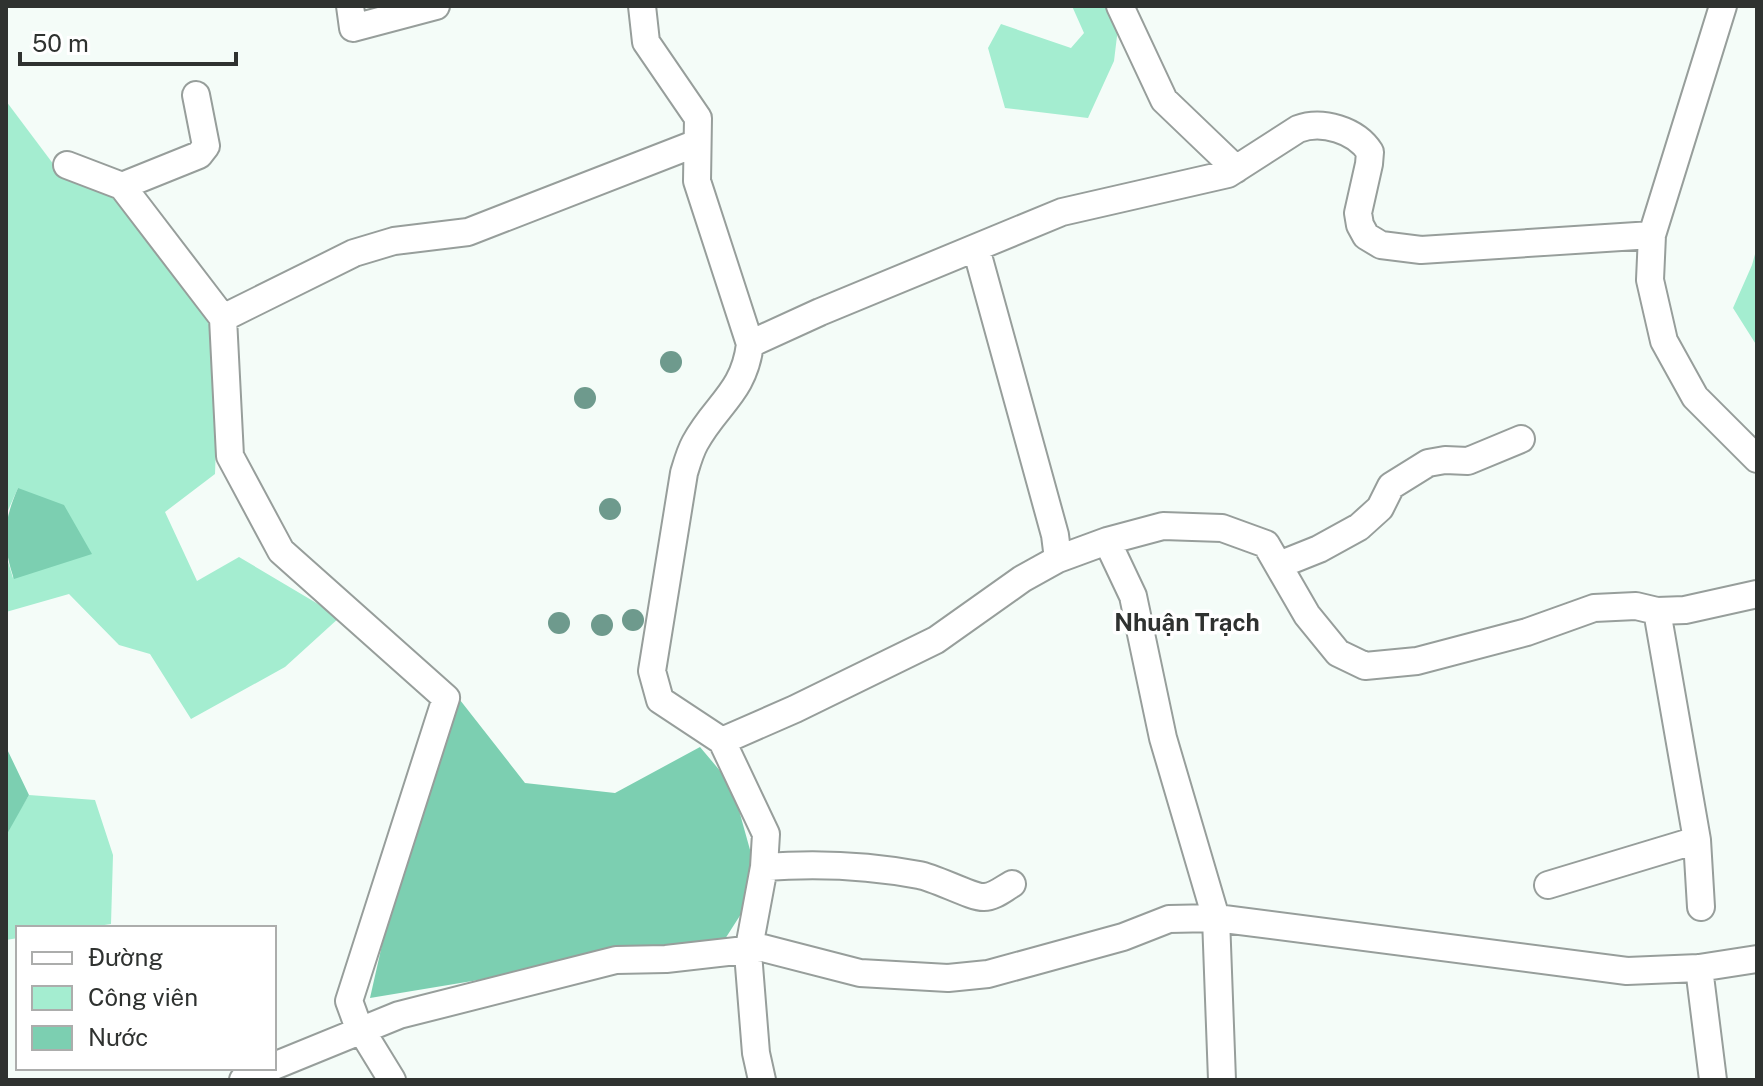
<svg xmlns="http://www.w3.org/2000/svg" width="1763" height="1086" font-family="'Public Sans',sans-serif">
<rect width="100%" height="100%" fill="#f4fcf8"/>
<path fill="#a4edd0" d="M 1072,6 L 1107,6 L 1118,28 L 1114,61 L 1088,118 L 1005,108 L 988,48 L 1001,24 L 1071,48 L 1084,33 Z
M 6,101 L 63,177 L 121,199 L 214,321 L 217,414 L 215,474 L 165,512 L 197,581 L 239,557 L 340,617 L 285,667 L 191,719 L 150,654 L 119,645 L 69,594 L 6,612 L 6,555 L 13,578 L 18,488 L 6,515 Z
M 1757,247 L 1757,346 L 1733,308 L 1752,265 Z
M 29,795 L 95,800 L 113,855 L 111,924 L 85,928 L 18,928 L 18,938 L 6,940 L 6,833 Z"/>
<path fill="#7ccfb1" d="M 18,488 L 64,505 L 92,554 L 14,579 C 2,543 3,522 18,488 Z
M 460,700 L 525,783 L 615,793 L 700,747 L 732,785 L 752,857 L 741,914 L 725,939 L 370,998 L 384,936 Z
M 6,747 L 29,795 L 7,834 L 6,833 Z"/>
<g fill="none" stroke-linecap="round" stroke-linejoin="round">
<g stroke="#979e9b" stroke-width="30">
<path id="street" d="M 350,6 L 353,28 L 436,6
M 642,6 L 646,42 L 698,118 L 697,181 L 750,344 C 744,393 716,404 695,443 C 690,452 687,463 684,473 L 652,671 L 660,700 L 722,741 L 766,834 L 764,867 L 748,953 L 756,1053 L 762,1080
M 1120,6 L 1164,100 L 1236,169
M 1723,6 L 1652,235 L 1650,280 L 1664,341 L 1695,397 L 1757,459
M 67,165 L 122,186 L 223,318 L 230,456 L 281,551 L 446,698 L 349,1001 L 357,1023 L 392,1080
M 122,186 L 199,155 L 206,146 L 196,95
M 976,248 L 1055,535 L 1058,559
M 223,318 L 354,253 L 394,241 L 468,232 L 697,143
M 750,344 L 820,312 L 1062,212 L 1228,174 L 1298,129 C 1322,120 1356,130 1370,152 L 1369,164 L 1358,213 L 1360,225 L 1366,236 L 1381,245 L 1421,250 L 1652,235
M 1107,541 L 1133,596 L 1163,738 L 1216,918 L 1222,1080
M 1279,565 L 1319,549 L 1359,527 L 1380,508 L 1391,486 L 1428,463 L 1445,460 L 1468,461 L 1521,439
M 1657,611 L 1697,840 L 1701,907
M 722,741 L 795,709 L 936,640 L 1022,579 L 1058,559 L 1107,541 L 1163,526 L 1222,528 L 1266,544 L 1307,615 L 1338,653 L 1365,666 L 1417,661 L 1527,632 L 1594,608 L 1636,606 L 1657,611 L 1685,610 L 1757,594
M 764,867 C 817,863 867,865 919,875 C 936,878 973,898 984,897 C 994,897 1003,889 1012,884
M 1548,885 L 1697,840
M 1699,968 L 1713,1080
M 274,1066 L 399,1015 L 616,960 L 666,959 L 763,948 L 860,973 L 948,978 L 988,974 L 1032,962 L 1123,937 L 1169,919 L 1216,918 L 1627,971 L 1699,968 L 1757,959
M 243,1080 L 270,1068"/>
</g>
<use href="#street" stroke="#fff" stroke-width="26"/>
</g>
<g fill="#6e9a8d">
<circle cx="671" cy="362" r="11"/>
<circle cx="585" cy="398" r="11"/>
<circle cx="610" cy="509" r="11"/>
<circle cx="633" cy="620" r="11"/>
<circle cx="559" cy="623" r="11"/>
<circle cx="602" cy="625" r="11"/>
</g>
<g text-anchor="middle" stroke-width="7" stroke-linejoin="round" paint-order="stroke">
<g font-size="24" font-weight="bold" fill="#2f3230" stroke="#fff">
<text x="1187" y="631">Nhuận Trạch</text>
</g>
</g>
<rect width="1763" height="1086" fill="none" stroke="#2f3230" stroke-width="16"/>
<rect x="16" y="926" width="260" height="144" fill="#ffffff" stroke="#acadac" stroke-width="2"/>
<rect x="32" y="952" width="40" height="12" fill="#ffffff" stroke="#acadac" stroke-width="2"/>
<text x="88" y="966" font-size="24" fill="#2f3230">Đường</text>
<rect x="32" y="986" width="40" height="24" fill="#a4edd0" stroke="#acadac" stroke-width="2"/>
<text x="88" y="1006" font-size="24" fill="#2f3230">Công viên</text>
<rect x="32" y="1026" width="40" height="24" fill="#7ccfb1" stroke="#acadac" stroke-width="2"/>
<text x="88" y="1046" font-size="24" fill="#2f3230">Nước</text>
<path d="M20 52v12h216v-12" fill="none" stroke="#2f3230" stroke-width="4"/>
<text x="32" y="52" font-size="24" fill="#2f3230" stroke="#ffffff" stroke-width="6" paint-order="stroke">50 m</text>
</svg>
